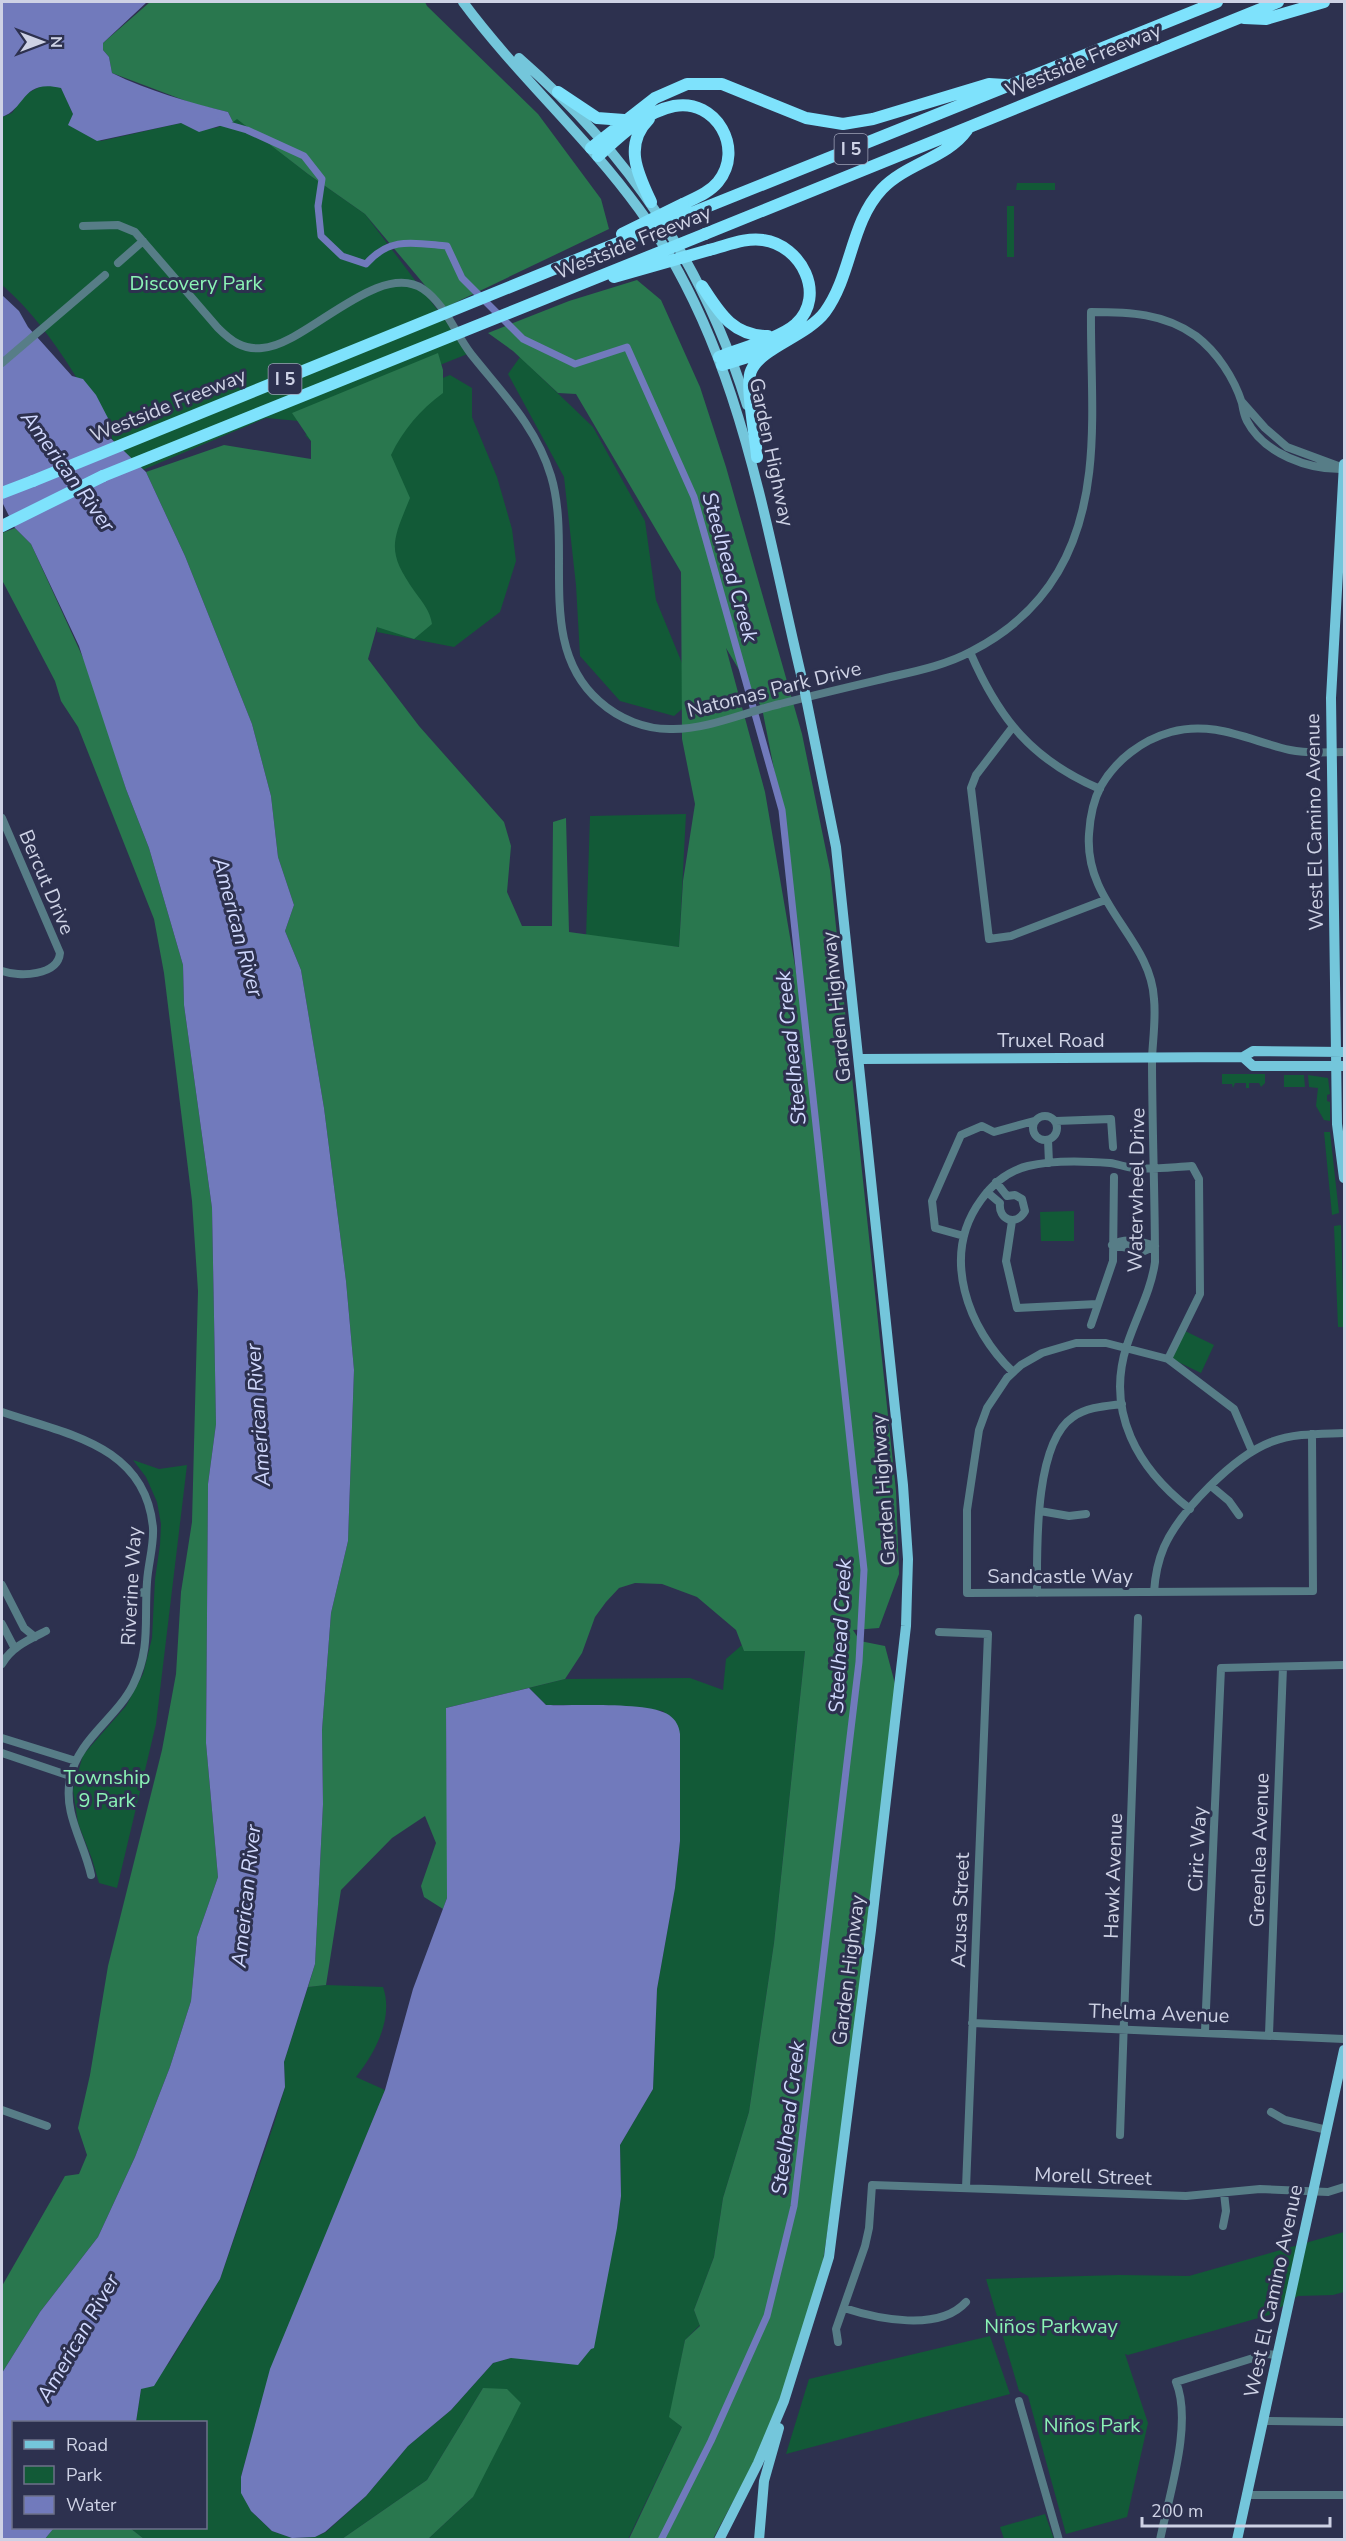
<svg xmlns="http://www.w3.org/2000/svg" width="1346" height="2541" font-family="'Nunito Sans',sans-serif">
<rect width="100%" height="100%" fill="#2d314f"/>
<path fill="#125a37" d="M 45,84 L 61,87 L 73,114 L 101,141 L 181,123 L 216,128 L 237,118 L 308,174 L 365,214 L 470,353 L 299,421 L 266,418 L 133,474 C 94,410 59,334 2,285 L 2,117 L 12,113 L 24,95 Z
M 1017,183 L 1055,183 L 1055,190 L 1016,190 Z
M 1007,206 L 1014,206 L 1014,257 L 1007,257 Z
M 520,357 L 593,427 L 645,521 L 656,600 L 696,697 L 674,716 L 620,701 L 580,656 L 576,585 L 564,477 L 508,374 Z
M 450,375 L 472,388 L 472,417 L 497,477 L 512,529 L 516,561 L 500,612 L 454,647 L 377,632 L 377,567 L 366,497 L 305,435 Z
M 686,814 L 679,947 L 586,937 L 590,816 Z
M 1222,1074 L 1265,1074 L 1265,1083 L 1261,1087 L 1259,1083 L 1249,1083 L 1249,1088 L 1246,1088 L 1246,1083 L 1235,1083 L 1233,1088 L 1232,1084 L 1222,1084 Z
M 1284,1075 L 1304,1075 L 1305,1087 L 1284,1087 Z
M 1308,1075 L 1328,1078 L 1330,1094 L 1327,1095 L 1327,1101 L 1330,1102 L 1330,1121 L 1324,1120 L 1316,1106 L 1318,1088 L 1309,1087 Z
M 1324,1132 L 1330,1132 L 1339,1213 L 1332,1215 Z
M 1074,1211 L 1074,1241 L 1041,1241 L 1040,1212 Z
M 1341,1225 L 1344,1327 L 1338,1327 L 1334,1226 Z
M 1185,1331 L 1214,1345 L 1201,1373 L 1172,1359 Z
M 133,1460 L 159,1469 L 187,1465 L 156,1724 L 117,1888 L 99,1883 L 92,1859 L 78,1823 L 73,1790 L 83,1755 L 126,1706 L 143,1674 L 152,1638 L 155,1579 L 160,1545 L 161,1524 L 157,1502 L 146,1477 Z
M 742,1645 L 744,1651 L 805,1651 L 774,1943 L 749,2112 L 723,2198 L 714,2257 L 694,2310 L 700,2325 L 685,2340 L 670,2417 L 682,2427 L 628,2539 L 428,2539 L 473,2497 L 483,2388 L 427,2480 L 342,2539 L 144,2539 L 130,2528 L 206,2528 L 206,2422 L 136,2422 L 141,2389 L 169,2363 L 220,2279 L 274,2124 L 285,2087 L 284,2062 L 308,1987 L 326,1985 L 383,1987 C 394,2018 375,2053 356,2077 L 385,2090 L 300,2298 L 247,2455 L 241,2477 L 251,2511 L 272,2531 L 292,2538 L 315,2537 L 326,2532 L 366,2496 L 408,2446 L 451,2410 L 493,2363 L 511,2358 L 617,2228 L 621,2196 L 620,2145 L 653,2089 L 657,1989 L 675,1888 L 680,1841 L 680,1734 L 663,1711 L 618,1706 L 546,1705 L 529,1688 L 565,1679 L 690,1678 L 723,1690 L 726,1659 Z
M 1344,2232 L 1344,2292 L 1333,2295 L 1298,2296 L 1269,2315 L 1128,2355 L 1125,2354 L 1148,2423 L 1127,2517 L 1066,2534 L 1028,2396 L 1019,2391 L 986,2279 L 1119,2275 L 1189,2276 Z
M 990,2336 L 1010,2394 L 786,2454 L 809,2379 Z
M 1045,2514 L 1054,2539 L 1004,2539 L 1000,2527 Z"/>
<path fill="#29774e" fill-rule="evenodd" d="M 150,2 L 425,2 L 427,6 L 538,114 L 601,199 L 609,229 L 444,308 L 365,214 L 308,174 L 237,119 L 233,122 L 228,112 L 194,104 L 112,73 L 109,57 L 103,50 L 103,43 Z
M 637,280 L 661,300 L 700,387 L 726,467 L 802,734 L 830,870 L 896,1491 L 899,1574 L 879,1628 L 853,1630 L 860,1641 L 885,1646 L 899,1699 L 875,1903 L 818,2296 L 771,2430 L 713,2539 L 629,2539 L 682,2427 L 669,2417 L 685,2340 L 700,2326 L 694,2310 L 714,2257 L 723,2198 L 749,2112 L 774,1943 L 805,1651 L 744,1651 L 736,1630 L 697,1597 L 662,1584 L 635,1583 L 619,1588 L 606,1602 L 595,1617 L 582,1653 L 565,1679 L 446,1708 L 448,1858 L 447,1898 L 443,1909 L 424,1897 L 421,1886 L 436,1843 L 425,1816 L 392,1838 L 341,1890 L 326,1985 L 308,1987 L 315,1964 L 323,1804 L 322,1730 L 331,1613 L 348,1541 L 354,1370 L 346,1281 L 324,1108 L 301,970 L 285,931 L 294,905 L 278,857 L 271,796 L 252,724 L 185,556 L 146,472 L 224,445 L 311,459 L 311,441 L 292,413 L 438,353 L 443,370 L 443,393 C 420,410 403,430 391,455 L 410,498 C 392,542 386,551 415,592 C 423,603 430,611 432,624 L 414,639 L 377,627 L 368,659 L 419,726 L 504,822 L 511,846 L 507,892 L 522,926 L 552,926 L 553,822 L 566,818 L 569,932 L 679,947 L 683,881 L 695,804 L 682,739 L 681,572 L 576,394 L 558,393 L 513,351 L 488,333 L 569,301 ZM 726,648 L 762,708 L 782,810 L 809,1047 L 765,792 Z
M 15,528 L 31,544 L 90,673 L 126,789 L 149,848 L 183,965 L 184,1005 L 212,1208 L 216,1424 L 208,1484 L 206,1743 L 218,1877 L 197,1937 L 191,2001 L 170,2067 L 135,2157 L 98,2237 L 40,2312 L 2,2373 L 2,2286 L 65,2176 L 79,2174 L 87,2155 L 78,2128 L 90,2075 L 108,1966 L 162,1750 L 176,1674 L 181,1592 L 192,1522 L 198,1291 L 192,1201 L 164,973 L 154,919 L 78,727 L 61,701 L 55,681 L 2,580 L 2,533 Z
M 483,2388 L 507,2389 L 521,2403 L 473,2497 L 428,2539 L 342,2539 L 427,2480 Z
M 54,2528 L 130,2528 L 144,2539 L 44,2540 Z"/>
<path fill="#717abc" d="M 2,2 L 147,2 L 103,43 L 103,50 L 109,57 L 112,73 C 149,91 188,102 228,112 L 233,122 L 199,132 L 181,123 L 97,141 L 68,125 L 73,114 L 61,88 C 21,79 27,108 2,117 Z
M 2,295 L 19,311 L 28,327 L 72,376 L 83,379 L 96,395 L 110,422 L 102,430 L 146,472 L 185,556 L 252,724 L 271,796 L 278,857 L 294,905 L 285,931 L 301,970 L 324,1108 L 346,1281 L 354,1370 L 348,1541 L 331,1613 L 322,1730 L 323,1804 L 315,1964 L 284,2062 L 285,2087 L 220,2279 L 154,2386 L 141,2389 L 136,2422 L 14,2422 L 14,2528 L 54,2528 L 44,2540 L 2,2539 L 2,2373 L 40,2312 L 98,2237 L 135,2157 L 170,2067 L 191,2001 L 197,1937 L 218,1877 L 206,1743 L 208,1484 L 216,1424 L 212,1208 L 184,1005 L 183,965 L 149,848 L 126,789 L 79,646 L 31,544 L 15,528 L 2,502 Z
M 529,1688 L 546,1705 C 572,1706 650,1701 669,1715 C 676,1720 679,1726 680,1734 L 680,1841 L 675,1888 L 657,1989 L 653,2089 L 620,2145 L 621,2196 L 617,2228 L 594,2348 L 591,2349 L 578,2365 L 511,2358 L 493,2363 L 451,2410 L 408,2446 L 366,2496 L 325,2532 L 315,2537 L 292,2538 L 272,2531 L 251,2511 L 241,2493 L 241,2477 L 270,2369 L 385,2090 L 413,1989 L 447,1898 L 446,1708 Z"/>
<g fill="none" stroke-linecap="round" stroke-linejoin="round">
<path stroke="#717abc" stroke-width="7" d="M 219,122 L 247,130 L 304,156 L 322,179 L 318,206 L 321,236 L 342,256 L 366,264 C 390,236 414,243 447,246 L 462,278 L 523,339 L 575,364 L 627,347 L 694,497 L 782,810 L 864,1570 L 859,1662 L 794,2206 L 767,2316 L 711,2441 L 661,2540"/>
<path stroke="#577d87" stroke-width="8" d="M 83,226 L 118,225 L 135,232 L 218,328 C 231,341 243,350 262,348 C 305,346 378,259 423,289 C 445,304 455,333 471,354 C 502,393 536,426 551,476 C 573,549 535,645 599,701 C 619,719 646,730 673,729 C 709,729 745,712 780,704 C 818,694 857,685 895,676 C 922,670 948,664 972,651 C 1007,633 1038,606 1058,572 C 1104,494 1090,399 1091,312 C 1129,312 1164,313 1196,336 C 1217,352 1234,378 1242,403 C 1243,409 1244,415 1247,421 C 1264,454 1309,470 1344,469
M 118,263 L 143,241
M 2,363 L 105,275
M 1242,402 L 1265,428 L 1287,447 L 1341,467
M 970,652 C 999,719 1032,760 1100,789
M 1012,728 L 976,775 L 971,788 L 989,939 L 1011,936 L 1105,900
M 2,818 L 60,953 C 58,976 19,977 2,971
M1033 1128a12 12 0 1 1 24 0a12 12 0 1 1-24 0Z
M 1056,1121 L 1111,1119 L 1113,1147
M 1048,1140 L 1049,1163
M 987,1192 L 1000,1203 C 998,1220 1016,1227 1025,1211 L 1022,1199 L 1015,1195 L 1007,1196 L 996,1182
M 1012,1221 L 1006,1261 L 1017,1308 L 1097,1304
M 964,1236 L 935,1228 L 932,1201 L 961,1135 L 982,1126 L 994,1132 L 1034,1121
M 1112,1245 C 1125,1237 1141,1241 1155,1246
M 1112,1245 L 1144,1251 L 1155,1246
M 1091,1325 L 1113,1261 L 1114,1177
M 1168,1359 L 1234,1409 L 1252,1451
M 1013,1372 C 968,1329 940,1256 981,1200 C 993,1183 1008,1171 1028,1166 C 1052,1160 1085,1161 1110,1163 C 1118,1164 1125,1167 1133,1168 C 1152,1170 1173,1167 1192,1166 L 1199,1179 L 1200,1294 L 1168,1359 L 1106,1343 L 1076,1343 L 1042,1353 L 1021,1365 L 1007,1378 L 987,1408 L 979,1430 L 967,1510 L 967,1593 L 1313,1591 L 1312,1434
M 2,1412 C 66,1434 146,1445 153,1528 C 154,1546 148,1564 147,1582 C 144,1621 151,1648 133,1685 C 116,1719 77,1740 70,1779 C 63,1814 84,1842 91,1875
M 1211,1486 L 1229,1501 L 1239,1515
M 1190,1509 C 1138,1469 1105,1412 1127,1345 C 1136,1317 1151,1291 1155,1262 C 1155,1194 1152,1126 1152,1058 C 1153,1038 1156,1018 1154,999 C 1151,938 1084,904 1089,834 C 1090,817 1093,801 1101,786 C 1116,760 1142,740 1171,732 C 1214,720 1250,741 1290,750 C 1308,754 1326,752 1344,752
M 1040,1511 L 1069,1516 L 1086,1514
M 2,1585 L 24,1628 L 35,1637
M 1154,1592 C 1155,1576 1158,1561 1164,1547 C 1180,1511 1234,1456 1271,1442 C 1295,1433 1320,1434 1344,1433
M 131,1593 L 146,1592
M 1037,1593 C 1037,1549 1034,1443 1073,1417 C 1087,1407 1106,1406 1122,1404
M 2,1624 L 15,1649
M 939,1632 L 988,1634 L 966,2188
M 2,1664 C 11,1647 30,1639 46,1631
M 2,1738 L 76,1761
M 2,1753 L 70,1776
M 972,2023 L 1344,2039
M 1205,2031 L 1221,1668 L 1344,1665
M 1269,2034 L 1283,1667
M 2,2110 L 47,2126
M 1271,2112 L 1285,2120 L 1327,2130
M 1120,2135 L 1138,1618
M 1223,2226 L 1226,2211 L 1224,2193
M 844,2308 C 878,2319 939,2332 966,2302
M 838,2342 L 836,2329 L 865,2246 L 869,2228 L 872,2185 L 1186,2196 L 1260,2189 L 1328,2192 L 1344,2187
M 1019,2401 L 1059,2540
M 1263,2421 L 1344,2422
M 1246,2495 L 1344,2495
M 1160,2540 C 1169,2495 1193,2423 1176,2382 L 1266,2354 L 1277,2355"/>
<path stroke="#74c6db" stroke-width="10" d="M 463,2 C 517,75 586,136 639,209 C 740,347 764,521 803,683 L 836,847 L 903,1485 L 908,1559 L 906,1626 L 871,1930 L 829,2257 L 784,2401 L 758,2463 L 719,2540
M 519,58 C 629,154 704,265 747,405
M 1344,464 L 1331,698 L 1337,1124 L 1344,1178
M 1243,1057 L 1253,1066 L 1344,1066
M 860,1059 L 1243,1057 L 1253,1051 L 1344,1052
M 759,2540 L 764,2481 L 779,2428
M 1237,2540 L 1344,2050"/>
<path stroke="#7ee2fc" stroke-width="12" d="M 1244,18 L 1266,19 L 1324,2
M 558,92 L 597,118 L 624,120
M 649,119 C 623,145 638,174 651,202
M 591,148 L 655,98 L 687,84 L 722,84 L 806,118 L 843,124 L 873,119 L 989,84 L 1005,85
M 598,156 C 619,137 644,112 674,106 C 716,98 745,149 718,182 C 709,193 695,198 683,204
M 689,214 L 1217,2
M 705,234 L 1278,2
M 709,250 C 726,246 746,237 763,240 C 801,245 827,295 796,324 C 779,339 741,348 719,357
M 702,286 C 719,312 732,336 768,336
M 722,365 L 767,351
M 757,457 C 756,438 745,385 751,371 C 760,348 807,336 825,312 C 852,275 850,223 882,189 C 907,163 947,158 967,130
M 2,493 L 33,481
M 2,526 L 103,476"/>
<path stroke="#7ee2fc" stroke-width="12" d="M 622,234 L 683,204
M 614,277 L 709,250
M 103,476 L 705,234
M 33,481 L 689,214"/>
</g>
<g text-anchor="middle" stroke-width="6" stroke-linejoin="round" paint-order="stroke">
<g fill="#2d314f" stroke="#9ea2b8" stroke-width="1.5">
<rect x="834.5" y="134" width="33" height="30" rx="4.5"/>
<rect x="268.5" y="364" width="33" height="30" rx="4.5"/>
</g>
<g font-size="18" font-weight="bold" fill="#ced2e5">
<text x="851" y="155">I 5</text>
<text x="285" y="385">I 5</text>
</g>
<g font-size="20" fill="#ced2e5" stroke="#2d314f">
<text transform="translate(1083 60) rotate(-22)" y="7">Westside Freeway</text>
<text transform="translate(633 242) rotate(-22)" y="7">Westside Freeway</text>
<text transform="translate(168 405) rotate(-22)" y="7">Westside Freeway</text>
<text transform="translate(772 452) rotate(78)" y="7">Garden Highway</text>
<text transform="translate(774 689) rotate(-14)" y="7">Natomas Park Drive</text>
<text transform="translate(1314 822) rotate(-91)" y="7">West El Camino Avenue</text>
<text transform="translate(47 882) rotate(67)" y="7">Bercut Drive</text>
<text transform="translate(836 1007) rotate(-96)" y="7">Garden Highway</text>
<text x="1051" y="1047">Truxel Road</text>
<text transform="translate(1136 1190) rotate(-89)" y="7">Waterwheel Drive</text>
<text transform="translate(883 1490) rotate(-94)" y="7">Garden Highway</text>
<text x="1060" y="1583">Sandcastle Way</text>
<text transform="translate(131 1586) rotate(-87)" y="7">Riverine Way</text>
<text transform="translate(1197 1849) rotate(-87)" y="7">Ciric Way</text>
<text transform="translate(1259 1850) rotate(-88)" y="7">Greenlea Avenue</text>
<text transform="translate(1113 1876) rotate(-88)" y="7">Hawk Avenue</text>
<text transform="translate(960 1910) rotate(-88)" y="7">Azusa Street</text>
<text transform="translate(848 1970) rotate(-83)" y="7">Garden Highway</text>
<text transform="translate(1159 2013) rotate(2)" y="7">Thelma Avenue</text>
<text transform="translate(1093 2176) rotate(2)" y="7">Morell Street</text>
<text transform="translate(1273 2291) rotate(-78)" y="7">West El Camino Avenue</text>
</g>
<g font-size="20" fill="#8bf4b6" stroke="#2d314f">
<text x="196" y="290">Discovery Park</text>
<text x="107" y="1784">Township<tspan x="107" dy="23">9 Park</tspan></text>
<text x="1051" y="2333">Niños Parkway</text>
<text x="1092" y="2432">Niños Park</text>
</g>
<g font-size="21" font-style="italic" fill="#d1d9fe" stroke="#2d314f">
<text transform="translate(68 471) rotate(54)" y="7">American River</text>
<text transform="translate(730 567) rotate(74)" y="7">Steelhead Creek</text>
<text transform="translate(238 927) rotate(75)" y="7">American River</text>
<text transform="translate(791 1048) rotate(-96)" y="7">Steelhead Creek</text>
<text transform="translate(258 1415) rotate(-94)" y="7">American River</text>
<text transform="translate(840 1636) rotate(-87)" y="7">Steelhead Creek</text>
<text transform="translate(246 1896) rotate(-84)" y="7">American River</text>
<text transform="translate(788 2118) rotate(-83)" y="7">Steelhead Creek</text>
<text transform="translate(78 2338) rotate(-60)" y="7">American River</text>
</g>
</g>
<rect width="1346" height="2541" fill="none" stroke="#ced2e5" stroke-width="6"/>
<rect x="12" y="2421" width="195" height="108" fill="#2d314f" stroke="#6d718b" stroke-width="1.5"/>
<rect x="24" y="2440" width="30" height="9" fill="#74c6db" stroke="#6d718b" stroke-width="1.5"/>
<text x="66" y="2451" font-size="18" fill="#ced2e5">Road</text>
<rect x="24" y="2466" width="30" height="18" fill="#125a37" stroke="#6d718b" stroke-width="1.5"/>
<text x="66" y="2481" font-size="18" fill="#ced2e5">Park</text>
<rect x="24" y="2496" width="30" height="18" fill="#717abc" stroke="#6d718b" stroke-width="1.5"/>
<text x="66" y="2511" font-size="18" fill="#ced2e5">Water</text>
<g transform="translate(42 42) rotate(90)" stroke="#2d314f" stroke-width="4.5" paint-order="stroke">
<path d="M0-4.5L10 22L0 15L-10 22Z" fill="#ced2e5"/>
<text y="-9" font-size="16" font-weight="bold" text-anchor="middle" fill="#ced2e5">N</text>
</g>
<path d="M1142 2517v9h188v-9" fill="none" stroke="#ced2e5" stroke-width="3"/>
<text x="1151" y="2517" font-size="18" fill="#ced2e5" stroke="#2d314f" stroke-width="4.5" paint-order="stroke">200 m</text>
</svg>
